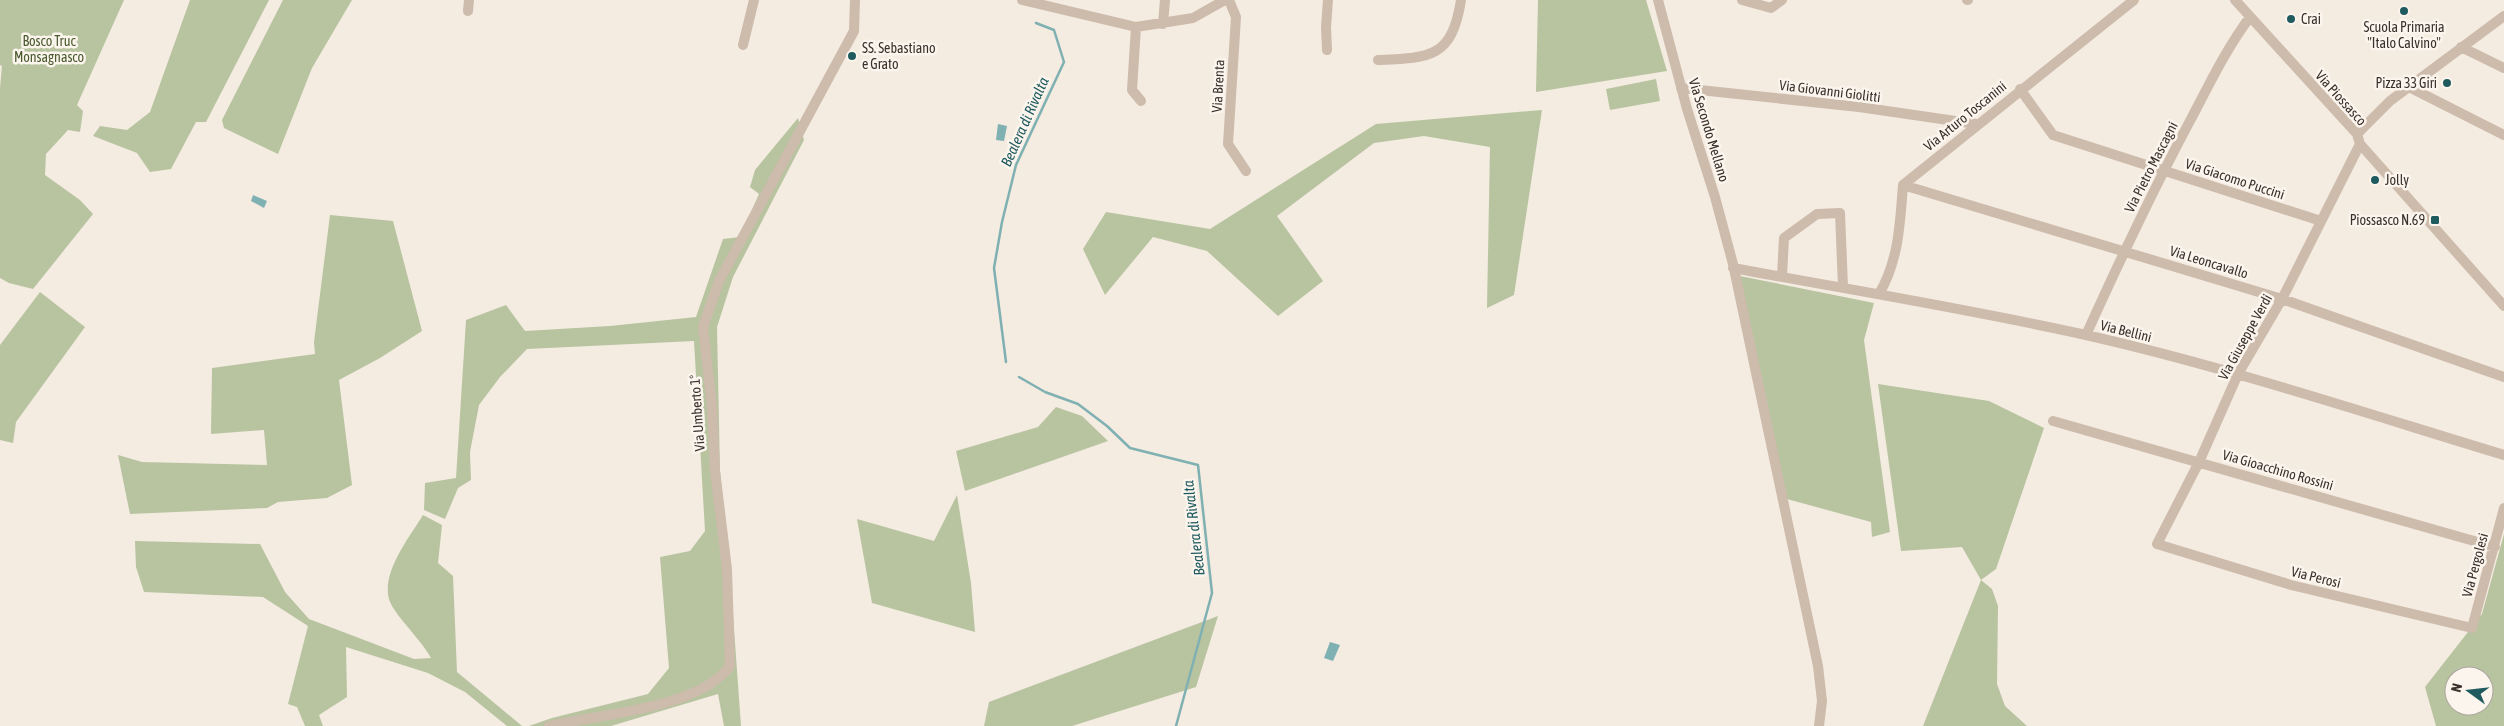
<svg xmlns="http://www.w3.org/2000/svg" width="2504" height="726" font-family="'Asap Condensed',sans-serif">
<rect width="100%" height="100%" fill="#f4ebe1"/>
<path fill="#b8c4a0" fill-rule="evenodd" d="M 0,0 L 124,0 L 77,105 L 83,111 L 80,132 L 68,130 L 46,154 L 45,175 L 80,200 L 93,214 L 33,289 L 9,283 L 0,278 L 0,88 L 2,66 L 0,65 Z
M 190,0 L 269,0 L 206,122 L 196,122 L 171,169 L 150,172 L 137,153 L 93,136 L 100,126 L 127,130 L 150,112 Z
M 283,0 L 352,0 L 312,68 L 278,154 L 224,128 L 222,120 Z
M 1538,0 L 1646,0 L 1667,71 L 1536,92 Z
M 1656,79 L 1660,101 L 1610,110 L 1606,89 Z
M 1542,110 L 1514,295 L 1487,308 L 1490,147 L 1424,136 L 1374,143 L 1277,216 L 1323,281 L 1278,316 L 1207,251 L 1153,237 L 1105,295 L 1083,249 L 1106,212 L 1210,229 L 1376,124 Z
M 798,118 L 804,140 L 733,277 L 717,327 L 720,471 L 729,559 L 741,726 L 724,726 L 718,694 L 611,726 L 529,726 L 552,718 L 648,694 L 669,668 L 660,557 L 690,551 L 705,531 L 694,341 L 527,349 L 500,377 L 479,405 L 470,452 L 471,480 L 458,488 L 445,519 L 424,510 L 425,483 L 456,478 L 466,320 L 506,305 L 525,331 L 610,326 L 696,317 L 723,239 L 740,237 L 759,194 L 750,187 L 755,170 Z
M 330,215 L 393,221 L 422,331 L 380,358 L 339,380 L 352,485 L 327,498 L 278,502 L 267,508 L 130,514 L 118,455 L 142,462 L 267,465 L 264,430 L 211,434 L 212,368 L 315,354 L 314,342 Z
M 1740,276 L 1874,303 L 1864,340 L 1890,532 L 1872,537 L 1871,522 L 1787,499 Z
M 40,292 L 85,327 L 16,422 L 13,443 L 0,440 L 0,345 Z
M 1878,384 L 1989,401 L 2044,428 L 1996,569 L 1981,580 L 1992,589 L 1998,606 L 1997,684 L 2005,706 L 2027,726 L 1923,726 L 1981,580 L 1962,547 L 1901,551 Z
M 1056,407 L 1082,416 L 1108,441 L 965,491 L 956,451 L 1038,427 Z
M 957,495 L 971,583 L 975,632 L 872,603 L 857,519 L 934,541 Z
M 423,515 L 442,525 L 438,563 L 453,576 L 457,672 L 522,726 L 507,726 L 465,692 L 428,673 L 346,647 L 347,697 L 319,715 L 323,726 L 305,726 L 297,707 L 288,704 L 308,626 L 263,597 L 144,592 L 136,567 L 135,541 L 260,544 L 285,592 L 309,619 L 414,659 L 431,658 C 421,640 403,624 392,606 C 376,579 409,538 423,515 Z
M 2504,534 L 2504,726 L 2436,726 L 2425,687 L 2482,614 ZM 2454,676 L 2484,676 L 2484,706 L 2454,706 Z
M 1218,616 L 1196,687 L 1072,726 L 984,726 L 989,702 Z"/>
<path fill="#7fb0b2" d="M 998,124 L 1007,126 L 1004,141 L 996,140 Z
M 253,195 L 267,201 L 264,208 L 251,201 Z
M 1330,642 L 1340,645 L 1333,661 L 1324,658 Z"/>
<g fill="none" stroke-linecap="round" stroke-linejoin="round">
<path stroke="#7fb0b2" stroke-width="2.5" d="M 1006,362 L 994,268 L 1002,222 L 1016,165 L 1064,62 L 1054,30 L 1036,23
M 1019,377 L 1045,392 L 1078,404 L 1107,426 L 1130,448 L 1198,465 L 1212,593 L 1176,726"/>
<path stroke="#cdbbac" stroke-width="10" d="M 1022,0 L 1136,27 L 1193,18 L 1225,0
M 1229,0 L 1236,17 L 1228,144 L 1246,171
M 1658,0 L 1687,109 L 1715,197 L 1733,264 L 1818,666 L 1822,701 L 1819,726
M 1742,0 L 1771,8 L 1782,0
M 1967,0 L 1968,0
M 2235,0 L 2357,134 L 2360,144 L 2504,306
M 468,11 L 469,0
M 1163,24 L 1165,0
M 1136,27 L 1132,90 L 1141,101
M 743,45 L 754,0
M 2461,47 L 2504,68
M 1327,50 L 1326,27 L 1328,0
M 1378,60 C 1430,58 1452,58 1461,0
M 2409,87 L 2504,135
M 1681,88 L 1859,107 L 1976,124
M 2020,89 L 2053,135 L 2321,221
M 2357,134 L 2390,101 L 2504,16
M 2360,144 L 2282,299 L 2238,374 L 2199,462 L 2157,544 L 2291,585 L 2472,628 L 2504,508
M 1903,185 L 2282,299 L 2504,377
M 1733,268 C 1851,290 1969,309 2086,335 C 2227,367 2365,413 2504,455
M 1782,276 L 1784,238 L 1817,214 L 1840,213 L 1843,287
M 1879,294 C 1899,260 1900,223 1903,185 L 2134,0
M 2086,335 C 2119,262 2153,190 2191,119 C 2209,85 2226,49 2250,17
M 2053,421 L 2495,547
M 549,726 C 600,714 698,709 730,666 L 727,569 L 715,471 L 712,406 L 703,327 L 719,281 L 854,31 L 855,0"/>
</g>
<g fill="#1f5a5e" stroke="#fbf5ee" stroke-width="2">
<circle cx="2404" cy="11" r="5"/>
<circle cx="2291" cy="19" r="5"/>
<circle cx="852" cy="56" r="5"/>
<circle cx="2447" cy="83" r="5"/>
<circle cx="2375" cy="180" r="5"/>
<rect x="2430" y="215" width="10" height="10" rx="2.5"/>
</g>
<g text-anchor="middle" stroke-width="5" stroke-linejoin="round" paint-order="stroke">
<g font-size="14" fill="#3b302b" stroke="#fbf5ee" text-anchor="start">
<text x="2301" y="24">Crai</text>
<text x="2404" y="32" text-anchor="middle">Scuola Primaria<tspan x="2404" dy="16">"Italo Calvino"</tspan></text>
<text x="862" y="53">SS. Sebastiano<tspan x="862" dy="16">e Grato</tspan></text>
<text x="2437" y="88" text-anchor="end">Pizza 33 Giri</text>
<text x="2385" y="185">Jolly</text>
<text x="2425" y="225" text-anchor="end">Piossasco N.69</text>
</g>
<g font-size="14" fill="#4a5a2e" stroke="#fbf5ee">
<text x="49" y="46">Bosco Truc<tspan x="49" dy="16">Monsagnasco</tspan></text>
</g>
<g font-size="14" fill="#3b302b" stroke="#fbf5ee">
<text transform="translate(1218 86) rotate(-87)" y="5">Via Brenta</text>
<text transform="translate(1830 91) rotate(7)" y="5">Via Giovanni Giolitti</text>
<text transform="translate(2341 98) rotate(48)" y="5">Via Piossasco</text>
<text transform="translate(1965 116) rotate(-39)" y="5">Via Arturo Toscanini</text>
<text transform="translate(1709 130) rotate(73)" y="5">Via Secondo Mellano</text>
<text transform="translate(2151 167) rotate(-63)" y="5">Via Pietro Mascagni</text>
<text transform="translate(2235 179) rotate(18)" y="5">Via Giacomo Puccini</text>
<text transform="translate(2209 262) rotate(17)" y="5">Via Leoncavallo</text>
<text transform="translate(2126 331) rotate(14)" y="5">Via Bellini</text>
<text transform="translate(2245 337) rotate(-61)" y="5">Via Giuseppe Verdi</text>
<text transform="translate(697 413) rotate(-94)" y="5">Via Umberto 1°</text>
<text transform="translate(2278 470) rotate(16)" y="5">Via Gioacchino Rossini</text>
<text transform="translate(2475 565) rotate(-75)" y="5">Via Pergolesi</text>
<text transform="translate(2316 577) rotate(14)" y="5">Via Perosi</text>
</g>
<g font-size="15" font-style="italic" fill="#1f5a5e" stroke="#fbf5ee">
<text transform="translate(1025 122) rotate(-66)" y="5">Bealera di Rivalta</text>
<text transform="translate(1194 528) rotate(-97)" y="5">Bealera di Rivalta</text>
</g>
</g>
<g transform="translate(2469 691) rotate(285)"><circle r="24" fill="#fbf5ee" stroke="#aea6a0"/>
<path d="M0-4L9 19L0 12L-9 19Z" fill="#1f5a5e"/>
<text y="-8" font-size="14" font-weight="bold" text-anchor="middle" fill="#3b302b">N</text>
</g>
</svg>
